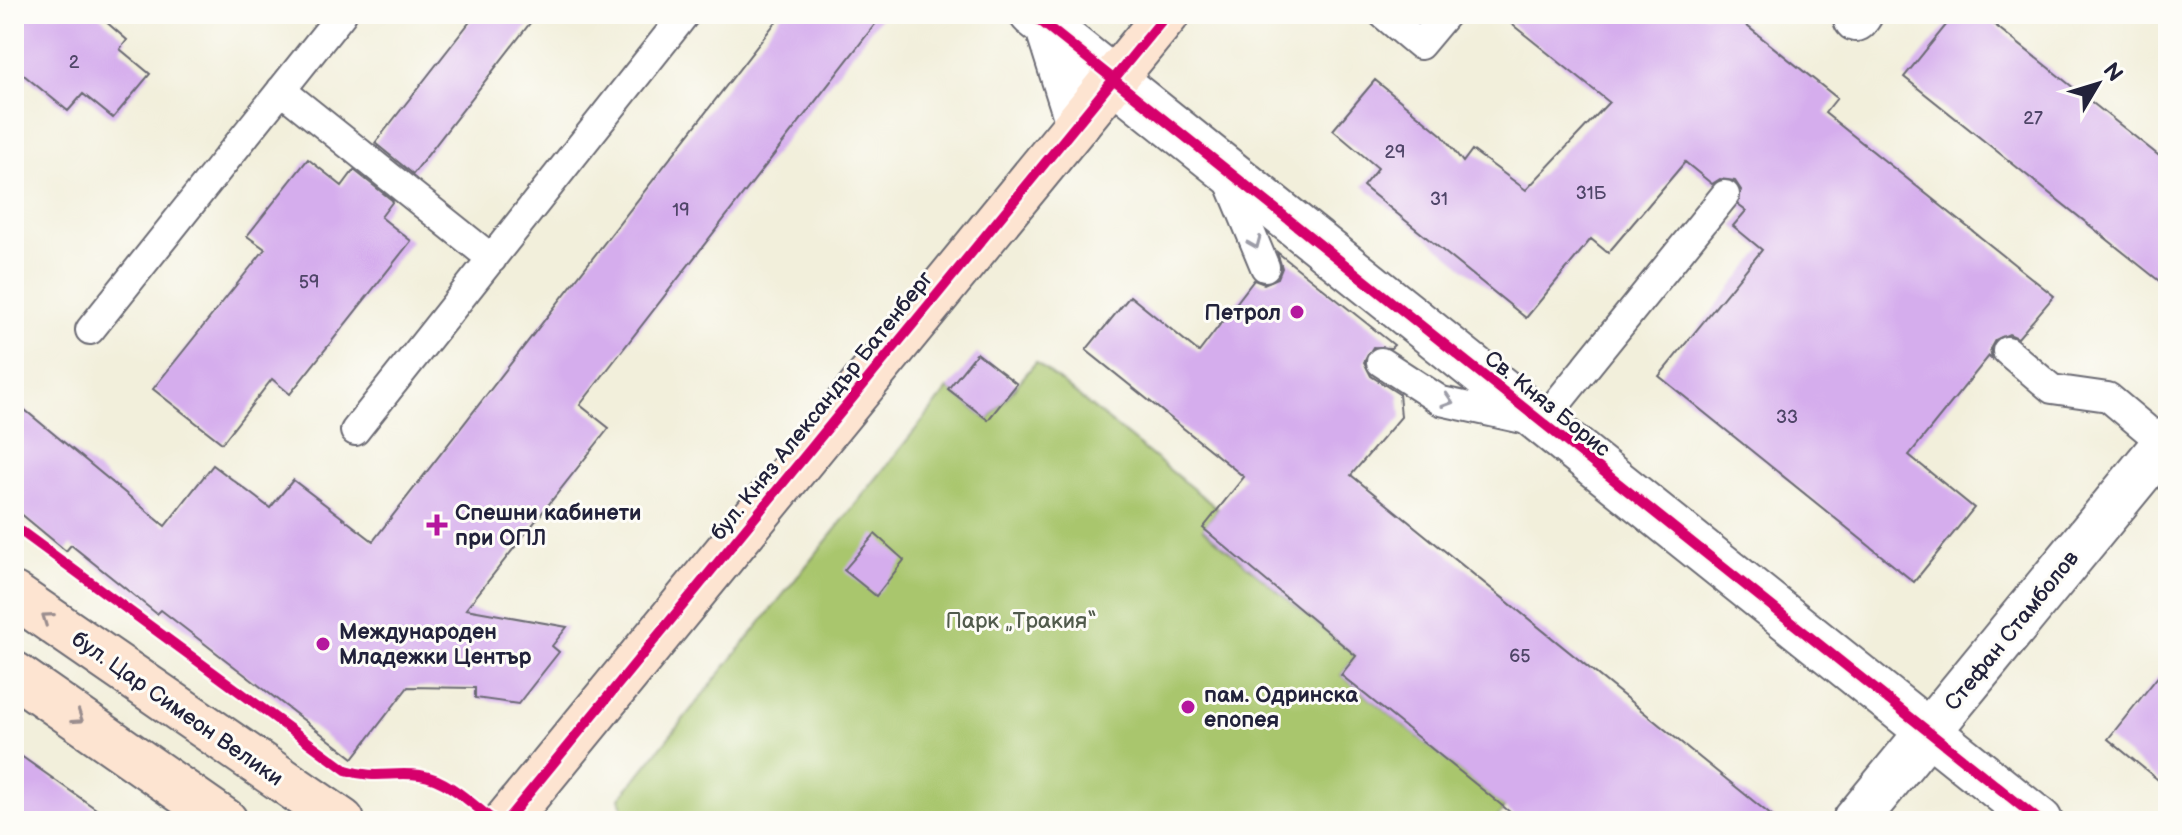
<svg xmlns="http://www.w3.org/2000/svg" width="2182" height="835" font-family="'Balsamiq Sans',sans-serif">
<rect width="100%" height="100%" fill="#fdfcf7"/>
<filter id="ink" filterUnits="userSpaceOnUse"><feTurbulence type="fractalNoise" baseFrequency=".0125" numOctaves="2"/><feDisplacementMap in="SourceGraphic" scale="16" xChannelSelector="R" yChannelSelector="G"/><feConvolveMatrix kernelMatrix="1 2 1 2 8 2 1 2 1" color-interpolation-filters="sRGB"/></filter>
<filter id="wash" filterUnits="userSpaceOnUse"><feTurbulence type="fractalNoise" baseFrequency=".006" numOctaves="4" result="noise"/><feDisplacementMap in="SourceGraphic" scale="32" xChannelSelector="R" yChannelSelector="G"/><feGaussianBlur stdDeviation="1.8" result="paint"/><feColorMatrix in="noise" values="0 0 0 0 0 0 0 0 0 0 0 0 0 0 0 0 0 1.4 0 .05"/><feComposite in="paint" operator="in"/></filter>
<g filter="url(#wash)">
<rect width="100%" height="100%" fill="#f2efdb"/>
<path fill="#a9c66d" stroke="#667454" stroke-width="2" d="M 1036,362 L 1218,509 L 1203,529 L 1356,656 L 1341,675 L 1505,807 L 1494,821 L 635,821 L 623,809 L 620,798 L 948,389 L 988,420 Z"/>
<g id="blocks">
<path fill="#d5aded" d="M 14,14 L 97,14 L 127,40 L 120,49 L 150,74 L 113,118 L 83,94 L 68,111 L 14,67 Z
M 476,14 L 537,14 L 413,174 L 375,143 Z
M 782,14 L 883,14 L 580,405 L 609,428 L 466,609 L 567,627 L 552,646 L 559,652 L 518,704 L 475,698 L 475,688 L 408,687 L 353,758 L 161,610 L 157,614 L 71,545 L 66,551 L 14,508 L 14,401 L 165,526 L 213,465 L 270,508 L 293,480 L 373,541 Z
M 1499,14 L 1732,14 L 1837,98 L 1825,113 L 2054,296 L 2018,338 L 2009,334 L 1995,340 L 1990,349 L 1992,359 L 1989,356 L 1909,455 L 1974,508 L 1914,582 L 1659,376 L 1762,250 L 1733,226 L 1746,211 L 1738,205 L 1741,190 L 1735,181 L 1720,179 L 1712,184 L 1685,162 L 1608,253 L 1591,239 L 1526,318 L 1363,186 L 1378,168 L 1333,130 L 1375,80 L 1442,135 L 1463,162 L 1472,150 L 1526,190 L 1609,102 Z
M 1955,14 L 1981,14 L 2168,163 L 2168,288 L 1904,77 Z
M 308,159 L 342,186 L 354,170 L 393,201 L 381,217 L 411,241 L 290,394 L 272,379 L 222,443 L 153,389 L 265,249 L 247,236 Z
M 1277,252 L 1394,345 L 1391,348 L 1373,347 L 1364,362 L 1371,376 L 1399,394 L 1401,417 L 1351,475 L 1778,821 L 1521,821 L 1341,675 L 1356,656 L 1203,528 L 1244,477 L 1086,350 L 1130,296 L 1199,352 L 1254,280 L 1264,284 L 1278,278 L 1282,268 Z
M 977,353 L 1017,384 L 988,420 L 948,389 Z
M 875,534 L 904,560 L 876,596 L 844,570 Z
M 2168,664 L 2168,788 L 2108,739 Z
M 14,751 L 113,821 L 14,821 Z"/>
</g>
</g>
<g filter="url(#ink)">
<use href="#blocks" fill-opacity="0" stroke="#6b6a73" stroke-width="2"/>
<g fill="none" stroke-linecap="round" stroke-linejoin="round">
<g stroke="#6b6a73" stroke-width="32">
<path id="lane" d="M 1383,14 L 1420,45 L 1446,14
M 281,90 L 492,259
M 1227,176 L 1265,267
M 90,330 L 342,14
M 2007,351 L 2052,389 L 2108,397 L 2164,444
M 1381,362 L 1441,401 L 1541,423 L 1725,195
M 355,431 L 685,14"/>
</g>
<g stroke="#6b6a73" stroke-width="48">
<path id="street" d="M 1032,14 L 2040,821
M 1856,19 L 1860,14
M 1049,22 L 1047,25 L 1078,123
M 1855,821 L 2168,439"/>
</g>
<g stroke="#6b6a73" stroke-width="48">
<path id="secondary" d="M 14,595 L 342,821
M 14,674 L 225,821
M 506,821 L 1167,14"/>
</g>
<use href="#lane" stroke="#fff" stroke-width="28"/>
<use href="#street" stroke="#fff" stroke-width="44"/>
<use href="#secondary" stroke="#fde4d1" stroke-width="44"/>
<g stroke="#fdfcf7" stroke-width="15">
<path id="cycleway" d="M 1032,14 L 2040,821
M 14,526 L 346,770 C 375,780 393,771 420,775 C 448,779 473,805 494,821
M 506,821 L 1167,14"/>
</g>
<use href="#cycleway" stroke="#d6006c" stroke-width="10"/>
</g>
<defs><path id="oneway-chevron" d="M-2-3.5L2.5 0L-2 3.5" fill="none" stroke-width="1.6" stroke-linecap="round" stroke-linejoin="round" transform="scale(2)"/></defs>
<g stroke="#9c9ca7">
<use href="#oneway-chevron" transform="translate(1255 243) rotate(67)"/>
<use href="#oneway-chevron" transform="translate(1448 401) rotate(18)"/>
</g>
<g stroke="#9a8d8e">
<use href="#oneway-chevron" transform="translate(47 618) rotate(-145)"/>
<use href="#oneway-chevron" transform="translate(78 718) rotate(34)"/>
</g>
</g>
<g fill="#b5179e" stroke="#fdfcf7" stroke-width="3">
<circle cx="1297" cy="312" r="8"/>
<path d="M433 513h8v8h8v8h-8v8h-8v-8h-8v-8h8z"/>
<circle cx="323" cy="644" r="8"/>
<circle cx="1188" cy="707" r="8"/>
</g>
<g text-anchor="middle" stroke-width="6" stroke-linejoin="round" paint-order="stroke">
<g font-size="18" fill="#4f4568">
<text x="74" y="68">2</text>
<text x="2033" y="124">27</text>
<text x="1395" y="158">29</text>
<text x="1591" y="199">31Б</text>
<text x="1439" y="205">31</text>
<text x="681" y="216">19</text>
<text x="309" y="288">59</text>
<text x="1787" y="423">33</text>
<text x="1520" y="662">65</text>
</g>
<g font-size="22" font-weight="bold" fill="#22223b" stroke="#fdfcf7" text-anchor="start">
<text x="1281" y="320" text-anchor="end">Петрол</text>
<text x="455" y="520">Спешни кабинети<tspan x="455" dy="25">при ОПЛ</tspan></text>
<text x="339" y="639">Международен<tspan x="339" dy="25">Младежки Център</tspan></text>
<text x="1204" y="702">пам. Одринска<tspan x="1204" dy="25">епопея</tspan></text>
</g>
<g font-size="22" fill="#22223b" stroke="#fdfcf7">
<text transform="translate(1548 403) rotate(39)" y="8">Св. Княз Борис</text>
<text transform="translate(821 405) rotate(-51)" y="8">бул. Княз Александър Батенберг</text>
<text transform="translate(2011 630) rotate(-51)" y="8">Стефан Стамболов</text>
<text transform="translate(178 708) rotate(35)" y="8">бул. Цар Симеон Велики</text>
</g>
<g font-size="22" fill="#515b4c" stroke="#fdfcf7">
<text x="1021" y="628">Парк „Тракия“</text>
</g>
</g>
<rect width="2182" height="835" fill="none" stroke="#fdfcf7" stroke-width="48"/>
<g transform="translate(2098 84) rotate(52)" stroke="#fdfcf7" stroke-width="6" paint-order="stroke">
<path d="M0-6L14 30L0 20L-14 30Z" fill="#22223b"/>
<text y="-12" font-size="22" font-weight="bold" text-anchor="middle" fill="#22223b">N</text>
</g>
</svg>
